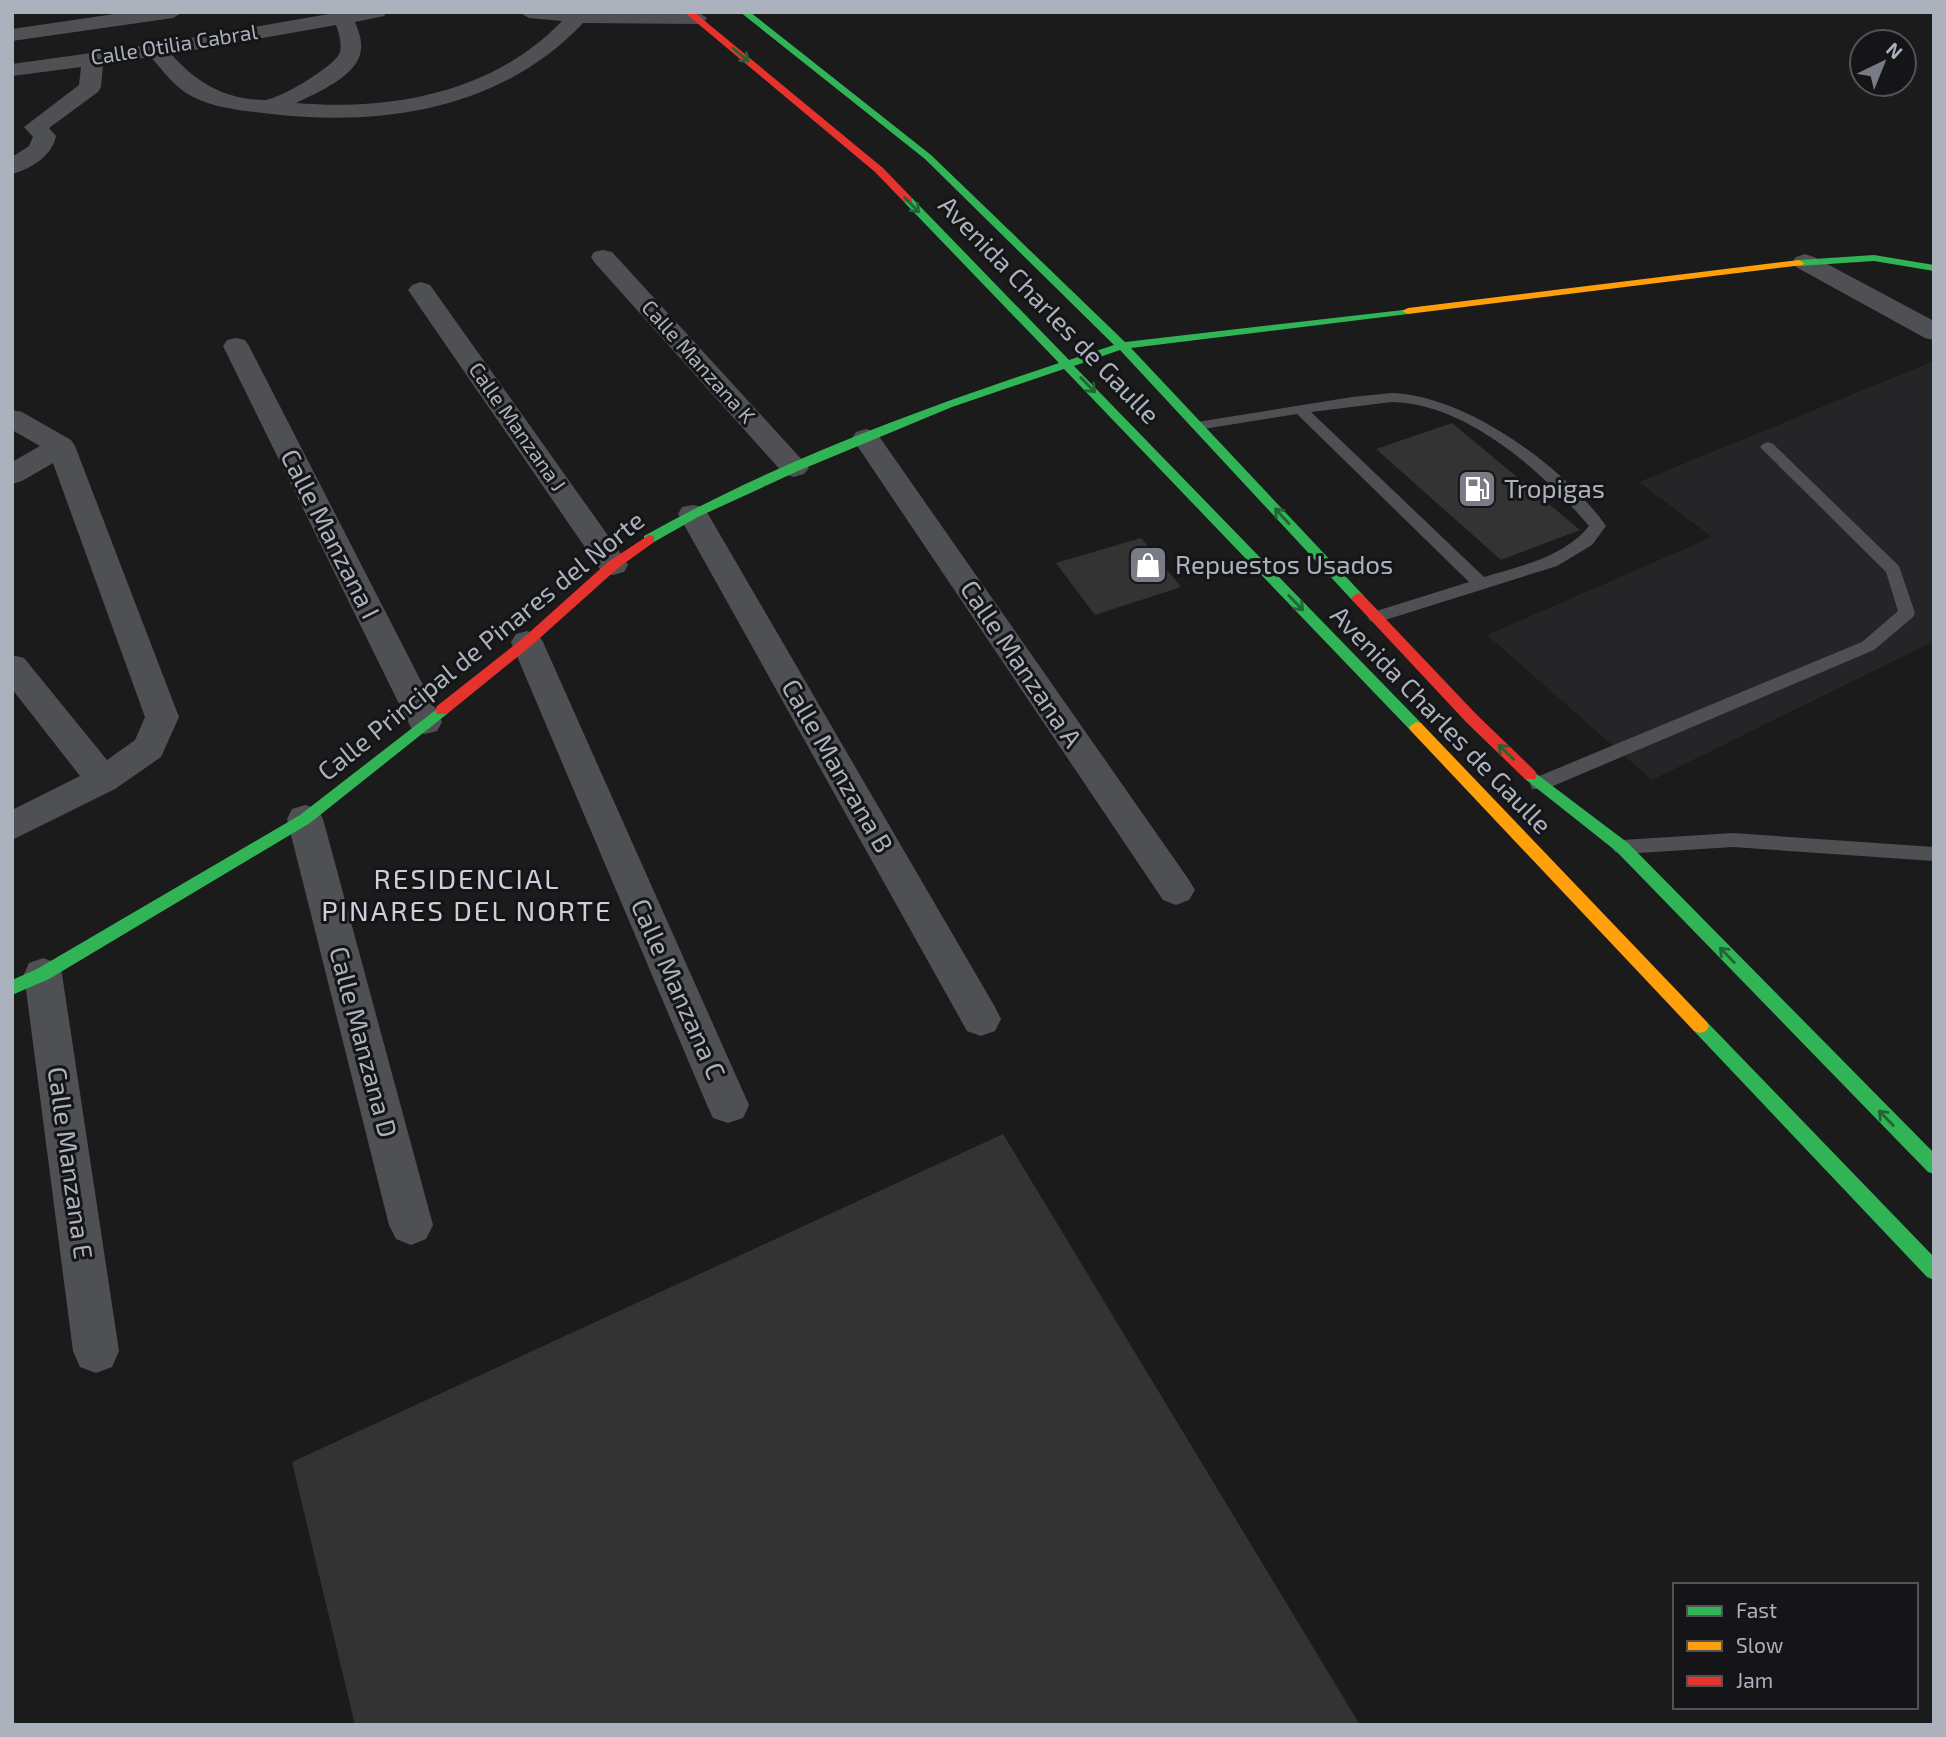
<svg xmlns="http://www.w3.org/2000/svg" width="1946" height="1737" font-family="'Exo 2',sans-serif">
<rect width="100%" height="100%" fill="#1b1b1b"/>
<path fill="#252528" d="M 1934,361 L 1934,641 L 1652,780 L 1487,635 L 1712,537 L 1639,482 Z"/>
<path fill="#333" d="M 1452,423 L 1580,530 L 1501,560 L 1376,449 Z
M 1141,538 L 1181,587 L 1095,615 L 1056,563 Z
M 1003,1134 L 1360,1725 L 355,1725 L 292,1462 Z"/>
<g fill="none" stroke-linecap="round" stroke-linejoin="round">
<path fill="#4f5054" fill-rule="evenodd" d="M 1392,393 C 1465,395 1565,467 1606,526 L 1592,545 L 1557,566 L 1382,621 L 1370,621 L 1368,617 L 1370,613 L 1469,582 L 1297,414 L 1197,430 L 1190,426 L 1197,422 L 1352,397 ZM 1392,402 C 1466,403 1543,472 1589,526 C 1564,557 1521,566 1484,577 L 1311,412 Z
M 1768,442 L 1773,444 L 1899,566 L 1915,613 L 1913,617 L 1874,650 L 1546,789 L 1532,789 L 1530,784 L 1532,779 L 1862,642 L 1898,611 L 1886,572 L 1763,450 L 1760,447 L 1763,444 Z
M 1733,833 L 1934,847 L 1934,861 L 1733,847 L 1622,854 L 1615,852 L 1612,847 L 1615,842 L 1622,840 Z"/>
<path fill="#4f5054" fill-rule="evenodd" d="M 128,12 L 183,12 L 173,18 L 12,41 L 12,29 Z
M 340,12 L 387,12 L 384,16 L 355,22 C 358,30 362,39 361,49 C 359,76 316,93 296,103 C 391,111 493,93 562,21 L 529,18 L 519,12 L 698,12 L 707,18 L 704,22 L 697,24 L 583,23 C 502,109 384,127 272,114 C 246,111 217,109 193,97 C 175,88 164,72 151,57 L 103,64 L 101,87 L 98,92 L 49,128 L 56,136 C 52,156 31,169 12,174 L 12,157 L 29,146 L 33,137 L 24,127 L 79,85 L 81,67 L 12,76 L 12,64 L 156,44 ZM 336,25 C 339,33 342,43 340,52 C 336,66 278,100 264,100 C 224,99 197,83 171,54 Z
M 603,250 L 612,252 L 804,462 L 809,468 L 804,474 L 794,477 L 784,474 L 594,262 L 591,257 L 594,252 Z
M 1805,254 L 1814,257 L 1934,321 L 1934,340 L 1925,338 L 1796,267 L 1792,262 L 1796,257 Z
M 421,282 L 430,285 L 624,558 L 628,565 L 624,572 L 613,575 L 602,572 L 408,290 L 412,285 Z
M 236,338 L 245,340 L 249,346 L 442,722 L 437,731 L 425,734 L 413,731 L 408,722 L 223,346 L 227,340 Z
M 12,410 L 22,412 L 71,440 L 75,446 L 179,717 L 161,757 L 115,789 L 12,840 L 12,810 L 80,776 L 12,689 L 12,655 L 24,658 L 107,760 L 135,740 L 145,717 L 53,463 L 22,481 L 12,484 L 12,462 L 40,446 L 12,430 Z
M 866,429 L 876,432 L 1189,880 L 1195,890 L 1189,900 L 1176,905 L 1163,900 L 852,438 L 856,432 Z
M 693,505 L 704,507 L 708,514 L 995,1007 L 1001,1019 L 995,1031 L 981,1036 L 967,1031 L 678,514 L 682,507 Z
M 527,631 L 538,634 L 543,642 L 749,1105 L 743,1118 L 728,1123 L 713,1118 L 707,1105 L 511,642 L 516,634 Z
M 305,805 L 318,809 L 323,819 L 433,1225 L 426,1239 L 411,1245 L 396,1239 L 389,1225 L 287,819 L 292,809 Z
M 43,958 L 57,963 L 62,974 L 119,1351 L 112,1367 L 96,1373 L 80,1367 L 73,1351 L 24,974 L 29,963 Z"/>
<path fill="#30b455" fill-rule="evenodd" d="M 740,12 L 750,12 L 931,155 L 1125,342 L 1412,309 L 1414,311 L 1408,314 L 1131,348 L 1363,595 L 1365,598 L 1358,603 L 1353,601 L 1120,350 L 1074,366 L 1421,723 L 1423,727 L 1421,731 L 1411,731 L 1064,369 L 952,407 L 798,471 L 698,517 L 654,542 L 644,542 L 644,536 C 774,463 917,410 1059,363 L 904,202 L 904,198 L 912,198 L 1069,360 L 1114,345 L 925,159 Z
M 1874,255 L 1934,265 L 1934,271 L 1874,261 L 1799,266 L 1794,263 L 1799,260 Z
M 442,705 L 449,710 L 447,714 L 310,823 L 49,979 L 12,995 L 12,980 L 37,969 L 300,815 Z
M 1530,769 L 1628,843 L 1934,1153 L 1934,1174 L 1928,1172 L 1616,851 L 1525,779 L 1523,775 L 1525,771 Z
M 1700,1019 L 1706,1021 L 1934,1257 L 1934,1280 L 1927,1277 L 1694,1031 L 1691,1026 L 1694,1021 Z"/>
<path fill="#ff9f0a" fill-rule="evenodd" d="M 1799,260 L 1804,263 L 1803,265 L 1408,314 L 1402,311 L 1408,308 Z
M 1416,722 L 1421,723 L 1706,1021 L 1709,1026 L 1706,1031 L 1700,1033 L 1694,1031 L 1411,731 L 1409,727 Z"/>
<path fill="#e5322d" fill-rule="evenodd" d="M 684,12 L 694,12 L 883,168 L 912,198 L 912,202 L 904,202 L 875,172 Z
M 649,535 L 654,536 L 654,542 L 618,568 L 532,645 L 447,714 L 437,714 L 435,710 L 437,706 L 522,639 L 608,562 Z
M 1358,593 L 1363,595 L 1476,714 L 1535,771 L 1537,775 L 1535,779 L 1525,779 L 1466,722 L 1353,601 L 1351,598 Z"/>
</g>
<defs><path id="oneway-shaft" d="M-6 0H5M1.5-3L5.5 0L1.5 3" fill="none" stroke-width="1.6" stroke-linecap="round" stroke-linejoin="round" transform="scale(1.75)"/></defs>
<g stroke="#226436">
<use href="#oneway-shaft" transform="translate(741 55) rotate(40)"/>
<use href="#oneway-shaft" transform="translate(912 205) rotate(46)"/>
<use href="#oneway-shaft" transform="translate(1088 385) rotate(46)"/>
<use href="#oneway-shaft" transform="translate(1282 516) rotate(-133)"/>
<use href="#oneway-shaft" transform="translate(1296 603) rotate(46)"/>
<use href="#oneway-shaft" transform="translate(1506 752) rotate(-136)"/>
<use href="#oneway-shaft" transform="translate(1727 955) rotate(-134)"/>
<use href="#oneway-shaft" transform="translate(1886 1118) rotate(-134)"/>
</g>
<defs>
<g id="fuel-square" transform="scale(2.0125)"><rect x="-9" y="-9" width="18" height="18" rx="4" fill="#797c84" stroke="#151517"/><path d="M-5.5-6h7V0h2V4h1.3V-2.5L3-4.5l.8-.8L6-3V5H2.5V1h-1V6h-7ZM-4.2-4.7v3.2H.2V-4.7Z" fill="#fff"/></g>
<g id="shop-square" transform="scale(2.0125)"><rect x="-9" y="-9" width="18" height="18" rx="4" fill="#797c84" stroke="#151517"/><path d="M-5-2.5h2.3a2.7 3.5 0 0 1 5.4 0H5L5.5 6h-11ZM-1.5-2.5h3a1.5 2.3 0 0 0-3 0Z" fill="#fff"/></g>
</defs>
<g fill-rule="evenodd">
<use href="#fuel-square" x="1477" y="489"/>
<use href="#shop-square" x="1148" y="565"/>
</g>
<g text-anchor="middle" stroke-width="6" stroke-linejoin="round" paint-order="stroke">
<g font-size="21" fill="#abb1bd" stroke="#151517">
<text transform="translate(174 45) rotate(-9)" y="7">Calle Otilia Cabral</text>
<text transform="translate(698 362) rotate(48)" y="7">Calle Manzana K</text>
<text transform="translate(517 427) rotate(55)" y="7">Calle Manzana J</text>
</g>
<g font-size="26" fill="#abb1bd" stroke="#151517">
<text transform="translate(1049 310) rotate(46)" y="9">Avenida Charles de Gaulle</text>
<text transform="translate(330 534) rotate(63)" y="9">Calle Manzana I</text>
<text transform="translate(481 646) rotate(-39)" y="9">Calle Principal de Pinares del Norte</text>
<text transform="translate(1021 664) rotate(56)" y="9">Calle Manzana A</text>
<text transform="translate(1441 720) rotate(46)" y="9">Avenida Charles de Gaulle</text>
<text transform="translate(837 766) rotate(60)" y="9">Calle Manzana B</text>
<text transform="translate(678 989) rotate(66)" y="9">Calle Manzana C</text>
<text transform="translate(363 1042) rotate(75)" y="9">Calle Manzana D</text>
<text transform="translate(70 1163) rotate(82)" y="9">Calle Manzana E</text>
</g>
<g font-size="26" fill="#abb1bd" stroke="#151517" text-anchor="start">
<text x="1504" y="498">Tropigas</text>
<text x="1175" y="574">Repuestos Usados</text>
</g>
<g font-size="28" letter-spacing="2" fill="#cdd0d8" stroke="#151517">
<text x="467" y="889">RESIDENCIAL<tspan x="467" dy="32">PINARES DEL NORTE</tspan></text>
</g>
</g>
<rect width="1946" height="1737" fill="none" stroke="#abb1bd" stroke-width="28"/>
<rect x="1673" y="1583" width="245" height="126" fill="#151517" stroke="#515359" stroke-width="2"/>
<rect x="1687" y="1606" width="35" height="10" fill="#30b455" stroke="#515359" stroke-width="2"/>
<text x="1736" y="1618" font-size="21" fill="#abb1bd">Fast</text>
<rect x="1687" y="1641" width="35" height="10" fill="#ff9f0a" stroke="#515359" stroke-width="2"/>
<text x="1736" y="1653" font-size="21" fill="#abb1bd">Slow</text>
<rect x="1687" y="1676" width="35" height="10" fill="#e5322d" stroke="#515359" stroke-width="2"/>
<text x="1736" y="1688" font-size="21" fill="#abb1bd">Jam</text>
<g transform="translate(1883 63) rotate(43)"><circle r="33" fill="#151517" stroke="#515359" stroke-width="2"/>
<path d="M0-5L12 26L0 18L-12 26Z" fill="#797c84"/>
<text y="-10" font-size="19" font-weight="bold" text-anchor="middle" fill="#abb1bd">N</text>
</g>
</svg>
